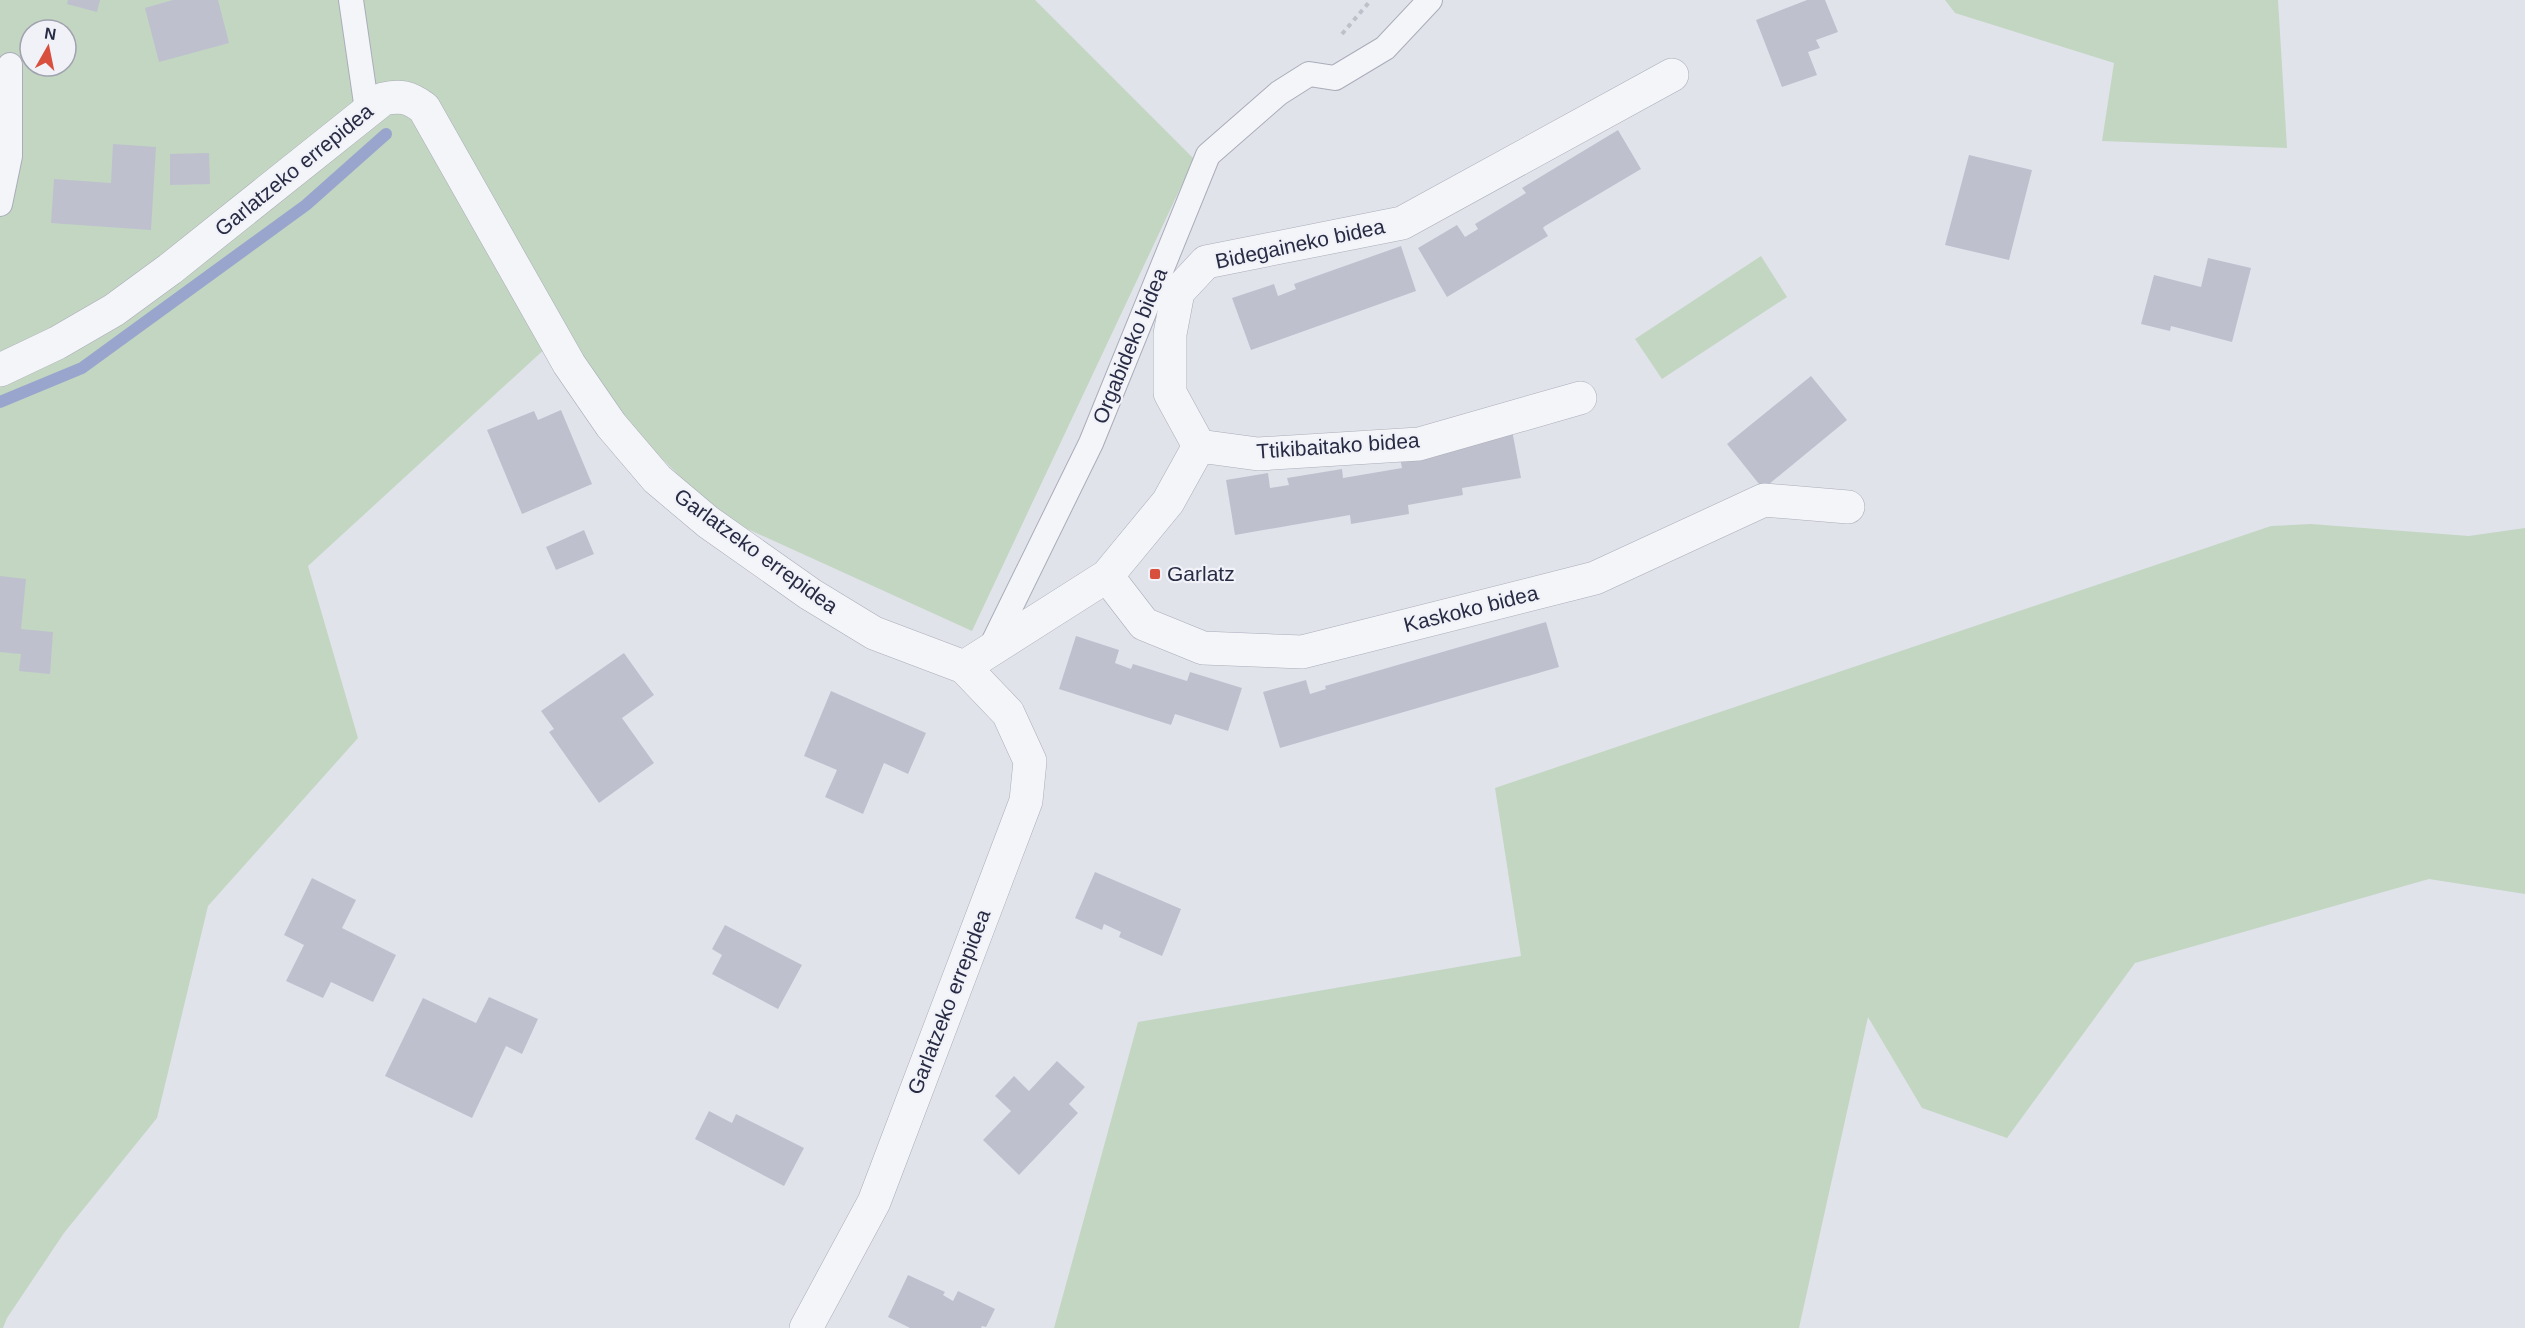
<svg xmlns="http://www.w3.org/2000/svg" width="2525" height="1328" font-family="Helvetica,sans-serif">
<rect width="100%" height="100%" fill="#e1e3eb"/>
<path fill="#c2d6c2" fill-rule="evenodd" d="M 0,0 L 1035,0 L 1194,159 L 972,631 L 721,517 L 548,346 L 308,566 L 358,738 L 208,906 L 157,1118 L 64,1233 L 7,1318 L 3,1328 L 0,1328 ZM 30,30 L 66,30 L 66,66 L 30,66 Z
M 1945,0 L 2278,0 L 2287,148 L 2102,141 L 2114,63 L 1955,13 Z
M 1761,256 L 1787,297 L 1662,379 L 1635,339 Z
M 2311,524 L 2469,536 L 2525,528 L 2525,894 L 2429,879 L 2135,963 L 2007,1138 L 1922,1108 L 1868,1017 L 1799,1328 L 1054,1328 L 1138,1022 L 1521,956 L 1495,788 L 2271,526 Z"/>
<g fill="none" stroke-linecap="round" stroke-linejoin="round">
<path stroke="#9aa5cd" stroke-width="12" d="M 0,402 L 82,368 L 306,205 L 386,134"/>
</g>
<path fill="#bec0ce" d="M 68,0 L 100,0 L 97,12 L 67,4 Z
M 173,0 L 218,0 L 229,43 L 159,62 L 145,8 Z
M 1807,0 L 1825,0 L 1838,32 L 1816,40 L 1820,48 L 1808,52 L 1817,75 L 1782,87 L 1756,20 Z
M 1618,130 L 1641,169 L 1545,226 L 1543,228 L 1548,236 L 1447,297 L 1418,248 L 1457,225 L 1465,237 L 1478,229 L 1475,224 L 1526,193 L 1522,188 Z
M 113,144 L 156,147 L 151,230 L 51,223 L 54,179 L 111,183 Z
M 209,153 L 210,184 L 170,185 L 170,154 Z
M 1969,155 L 2032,170 L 2009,260 L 1945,245 Z
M 1401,246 L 1416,291 L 1251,350 L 1232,298 L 1274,284 L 1278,296 L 1296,289 L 1294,284 Z
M 2208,258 L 2251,268 L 2232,342 L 2171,326 L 2170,331 L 2141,324 L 2154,275 L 2201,287 Z
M 1811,376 L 1847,420 L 1763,489 L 1727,444 Z
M 561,410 L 592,484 L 522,514 L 487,430 L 534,411 L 538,420 Z
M 1512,430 L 1521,478 L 1462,488 L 1463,495 L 1408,505 L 1409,514 L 1351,524 L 1350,515 L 1235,535 L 1226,480 L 1268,473 L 1270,488 L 1289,485 L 1287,478 L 1342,469 L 1343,478 L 1402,468 L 1400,458 Z
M 584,530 L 594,554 L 556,570 L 546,547 Z
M 0,576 L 26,579 L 21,629 L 53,632 L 50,674 L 19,671 L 21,654 L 0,652 Z
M 1546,622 L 1559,667 L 1280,748 L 1263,692 L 1306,680 L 1310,694 L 1326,689 L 1325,686 Z
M 1076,636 L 1119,650 L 1115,663 L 1131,669 L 1133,664 L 1187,681 L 1190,672 L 1242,688 L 1228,731 L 1175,714 L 1171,725 L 1059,689 Z
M 624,653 L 654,695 L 622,718 L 654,763 L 599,803 L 549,732 L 554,729 L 541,711 Z
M 831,691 L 926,733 L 908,774 L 884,763 L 863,814 L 825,797 L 837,770 L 804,756 Z
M 1095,872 L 1181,909 L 1162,956 L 1119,937 L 1121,932 L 1104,924 L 1102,930 L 1075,918 Z
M 312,878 L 356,900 L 342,928 L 396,955 L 373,1002 L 331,982 L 323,998 L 286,981 L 304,945 L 284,935 Z
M 725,925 L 802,965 L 778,1009 L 712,974 L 722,955 L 712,949 Z
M 489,997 L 538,1019 L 522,1054 L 506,1046 L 472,1118 L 385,1076 L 423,998 L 476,1023 Z
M 1057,1061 L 1085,1087 L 1069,1104 L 1078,1113 L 1019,1175 L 983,1140 L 1011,1111 L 995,1096 L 1014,1076 L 1029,1091 Z
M 709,1111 L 732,1123 L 736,1114 L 804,1148 L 784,1186 L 695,1139 Z
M 908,1275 L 945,1292 L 943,1295 L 953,1301 L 958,1291 L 995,1309 L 986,1327 L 982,1326 L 981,1328 L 910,1328 L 888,1317 Z"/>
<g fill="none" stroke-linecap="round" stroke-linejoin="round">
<g stroke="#aaacb9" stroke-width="26">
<path id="service" d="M 351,0 L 367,110
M 0,204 L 10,156 L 10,65
M 989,651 L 1091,443 L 1208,155 L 1279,93 L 1309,74 L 1335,78 L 1385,48 L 1430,0"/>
</g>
<g stroke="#aaacb9" stroke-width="34">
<path id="minor" d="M 0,370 L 57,343 L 114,310 L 170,269 L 383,99 C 401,95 409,97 424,108 L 569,364 L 611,425 L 657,479 L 708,522 L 810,594 L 874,633 L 964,667 L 1008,713 L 1030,761 L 1026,801 L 874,1202 L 806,1328
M 1199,446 L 1258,454 L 1419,444 L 1580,398
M 1107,576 L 1144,624 L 1203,648 L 1302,652 L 1595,578 L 1764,500 L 1848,507
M 964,667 L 1107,576 L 1168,502 L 1199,446 L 1170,393 L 1170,334 L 1178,292 L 1206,262 L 1402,223 L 1672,75"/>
</g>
<path stroke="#bfc0ca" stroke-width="4" stroke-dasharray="4.5 4.5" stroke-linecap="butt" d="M 1342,34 L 1371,0"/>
<use href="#service" stroke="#f4f5f9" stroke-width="24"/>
<use href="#minor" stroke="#f4f5f9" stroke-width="33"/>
</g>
<rect fill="#d84f3e" stroke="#f1f2f8" stroke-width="2" x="1149" y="568" width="12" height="12" rx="3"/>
<g text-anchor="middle" stroke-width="4.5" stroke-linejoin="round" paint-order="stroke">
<g font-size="21" fill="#282b44" stroke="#f1f2f8">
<text transform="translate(294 170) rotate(-39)" y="7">Garlatzeko errepidea</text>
<text transform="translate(1300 244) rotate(-12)" y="7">Bidegaineko bidea</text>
<text transform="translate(1130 346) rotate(-68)" y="7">Orgabideko bidea</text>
<text transform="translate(1338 446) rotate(-4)" y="7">Ttikibaitako bidea</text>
<text transform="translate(756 551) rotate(36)" y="7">Garlatzeko errepidea</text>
<text transform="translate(1471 609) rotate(-14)" y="7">Kaskoko bidea</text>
<text transform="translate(949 1002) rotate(-69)" y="7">Garlatzeko errepidea</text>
</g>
<g font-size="21" fill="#282b44" stroke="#f1f2f8" text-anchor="start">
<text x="1167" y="581">Garlatz</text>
</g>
</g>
<g transform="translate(48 48) rotate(9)"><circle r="28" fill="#f1f2f8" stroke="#a1a2b0" stroke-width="1.5"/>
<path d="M0-4.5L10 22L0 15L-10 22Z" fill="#d84f3e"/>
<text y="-9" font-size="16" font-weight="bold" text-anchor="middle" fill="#282b44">N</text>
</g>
</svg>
